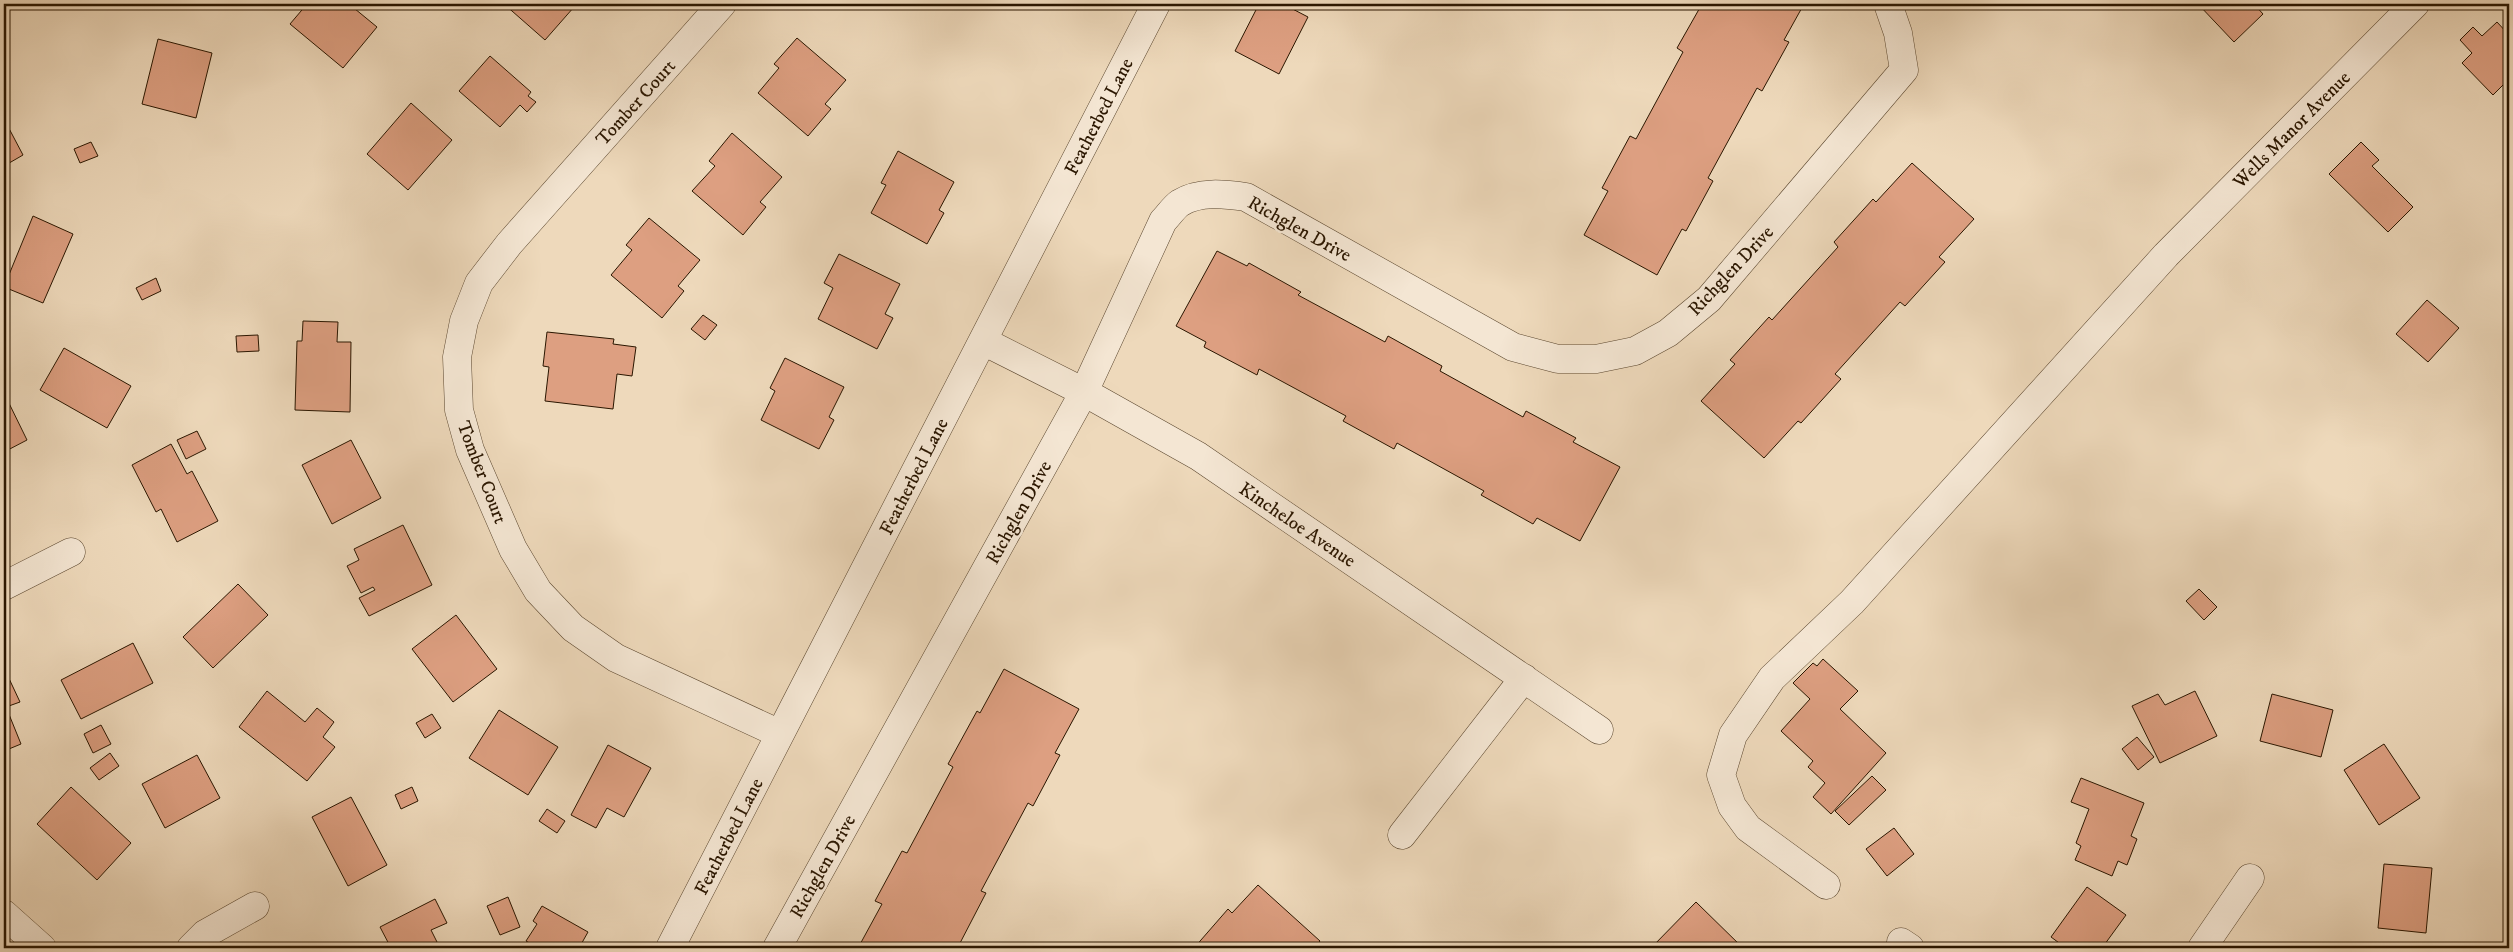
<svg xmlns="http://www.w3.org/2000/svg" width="2513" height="952" font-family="'IM FELL DW Pica',serif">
<rect width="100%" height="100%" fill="#eed9bb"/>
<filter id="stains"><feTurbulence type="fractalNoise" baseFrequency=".004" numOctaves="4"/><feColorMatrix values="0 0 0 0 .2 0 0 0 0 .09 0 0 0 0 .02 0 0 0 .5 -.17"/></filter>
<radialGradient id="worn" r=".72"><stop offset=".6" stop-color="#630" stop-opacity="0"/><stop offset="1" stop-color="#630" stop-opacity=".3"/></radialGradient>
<path fill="#dd9f81" stroke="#2a1600" d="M 307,4 L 349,4 L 377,27 L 343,68 L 290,24 Z
M 504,4 L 570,4 L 574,7 L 545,40 Z
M 1259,4 L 1283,4 L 1308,17 L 1279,74 L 1235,51 Z
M 1702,4 L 1804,4 L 1784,40 L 1789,42 L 1762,91 L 1757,88 L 1708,178 L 1713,181 L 1686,231 L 1682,229 L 1657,275 L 1584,235 L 1608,191 L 1602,188 L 1630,136 L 1636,139 L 1683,52 L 1677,48 Z
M 2198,4 L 2254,4 L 2263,14 L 2234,42 Z
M 2497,22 L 2509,35 L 2509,79 L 2493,95 L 2462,63 L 2472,53 L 2460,40 L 2473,27 L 2482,36 Z
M 797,38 L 846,80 L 825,104 L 831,109 L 808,136 L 758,93 L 779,68 L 774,64 Z
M 158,39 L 212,53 L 196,118 L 142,104 Z
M 490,56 L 531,92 L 528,96 L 536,102 L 527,112 L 520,105 L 500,127 L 459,91 Z
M 411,103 L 452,140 L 408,190 L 367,154 Z
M 4,119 L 23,155 L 4,166 Z
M 732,133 L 782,177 L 760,202 L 766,207 L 743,235 L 692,191 L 715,166 L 709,161 Z
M 91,142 L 98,156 L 80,163 L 74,149 Z
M 2361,142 L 2379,160 L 2372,166 L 2413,207 L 2388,232 L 2329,174 Z
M 898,151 L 954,182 L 939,210 L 944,213 L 927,244 L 871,213 L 886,185 L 881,183 Z
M 1912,163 L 1974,219 L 1939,257 L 1945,262 L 1905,306 L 1900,302 L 1835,374 L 1841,379 L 1801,423 L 1798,421 L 1764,458 L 1701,401 L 1735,364 L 1730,360 L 1769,317 L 1772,320 L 1838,247 L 1834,242 L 1873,199 L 1876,202 Z
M 33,216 L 73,234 L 43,303 L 4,287 Z
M 649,218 L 700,260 L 678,286 L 684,291 L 662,318 L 611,275 L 632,250 L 626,245 Z
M 1217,251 L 1247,266 L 1249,263 L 1301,292 L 1298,295 L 1385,342 L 1388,336 L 1442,366 L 1440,371 L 1523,417 L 1526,411 L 1576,438 L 1573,442 L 1620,467 L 1580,541 L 1537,518 L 1533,524 L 1481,495 L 1484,491 L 1397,443 L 1394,449 L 1343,421 L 1346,416 L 1259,369 L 1257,375 L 1204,347 L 1206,342 L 1176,326 Z
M 839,254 L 900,284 L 885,314 L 893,318 L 877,349 L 818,319 L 833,288 L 824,283 Z
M 156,278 L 161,291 L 142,300 L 136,288 Z
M 2427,300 L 2459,328 L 2428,362 L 2396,334 Z
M 703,315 L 717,325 L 705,340 L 691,329 Z
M 303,321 L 338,322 L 337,342 L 351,342 L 350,412 L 295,410 L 297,341 L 302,341 Z
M 547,332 L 614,339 L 613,344 L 636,347 L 632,376 L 617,374 L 613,409 L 545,401 L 549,367 L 543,366 Z
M 258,335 L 259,351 L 237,352 L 236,336 Z
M 64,348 L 131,386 L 107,428 L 40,390 Z
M 785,358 L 844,387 L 829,417 L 834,420 L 819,449 L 761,420 L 775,391 L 770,388 Z
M 4,393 L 27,440 L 4,452 Z
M 197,431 L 206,449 L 186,459 L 177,440 Z
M 351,440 L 381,498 L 332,524 L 302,465 Z
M 171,444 L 187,474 L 192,471 L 218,521 L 177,542 L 161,509 L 156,512 L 132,465 Z
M 403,525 L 432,585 L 369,616 L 359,598 L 375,590 L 373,587 L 361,593 L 347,566 L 359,560 L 354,549 Z
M 238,584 L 268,615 L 213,668 L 183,637 Z
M 2199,589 L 2217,607 L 2204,620 L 2186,601 Z
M 456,615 L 497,669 L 453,702 L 412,649 Z
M 133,643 L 153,683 L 81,719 L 61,680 Z
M 1823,659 L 1858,691 L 1840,709 L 1886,753 L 1831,814 L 1813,797 L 1825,783 L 1808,767 L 1813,761 L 1781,731 L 1810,699 L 1793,683 L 1813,663 L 1817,666 Z
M 1004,669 L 1079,709 L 1055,753 L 1060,755 L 1033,806 L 1028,803 L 981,891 L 986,893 L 959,945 L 954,943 L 951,948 L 858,948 L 882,904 L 875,901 L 902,851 L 907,853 L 953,767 L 948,764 L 977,711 L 980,713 Z
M 5,670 L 20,702 L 6,707 L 21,744 L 4,751 Z
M 267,691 L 305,722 L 317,708 L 334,722 L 323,737 L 335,747 L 307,781 L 239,727 Z
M 2195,691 L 2217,736 L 2160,763 L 2132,706 L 2158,694 L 2165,705 Z
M 2272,694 L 2333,710 L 2321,757 L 2260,741 Z
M 499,710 L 558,747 L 528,795 L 469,758 Z
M 432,714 L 441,728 L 425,738 L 416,723 Z
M 101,725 L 111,744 L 93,753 L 84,734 Z
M 2137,737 L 2154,757 L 2138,770 L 2122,749 Z
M 2384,744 L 2420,798 L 2379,825 L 2344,770 Z
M 608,745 L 651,768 L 624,817 L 607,808 L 596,828 L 571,815 Z
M 110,753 L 119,766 L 99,780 L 90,768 Z
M 197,755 L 220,798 L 165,828 L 142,784 Z
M 1872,776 L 1886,790 L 1849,825 L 1835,811 Z
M 2081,778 L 2144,803 L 2131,836 L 2137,839 L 2127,865 L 2118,861 L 2112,876 L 2075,860 L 2081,846 L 2076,843 L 2089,809 L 2071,802 Z
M 71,787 L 131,843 L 97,880 L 37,824 Z
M 412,787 L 418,801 L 401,809 L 395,795 Z
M 351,797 L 387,865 L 348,886 L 312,817 Z
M 547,809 L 565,821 L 557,833 L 539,821 Z
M 1894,828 L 1914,854 L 1887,876 L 1866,849 Z
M 2384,864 L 2432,868 L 2426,933 L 2378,928 Z
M 1258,885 L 1320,941 L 1314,948 L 1194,948 L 1228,909 L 1232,913 Z
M 2087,887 L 2126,915 L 2102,948 L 2066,948 L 2051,937 Z
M 508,897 L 520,927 L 500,935 L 487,906 Z
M 435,899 L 447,923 L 431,930 L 440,948 L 391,948 L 380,927 Z
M 1696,902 L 1743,948 L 1651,948 Z
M 542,906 L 588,932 L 579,948 L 531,948 L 533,945 L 526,941 L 537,924 L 533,921 Z"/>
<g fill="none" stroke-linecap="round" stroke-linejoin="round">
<g stroke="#5b472f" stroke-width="29">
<path id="minor" d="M 722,4 L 509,244 L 479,283 L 464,321 L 457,357 L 459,410 L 470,450 L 513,549 L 538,591 L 573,628 L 616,658 L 780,734
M 983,341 L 1084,392 L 1198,456 L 1599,730
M 4,586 L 71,552
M 1402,835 L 1524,678
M 1826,885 L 1748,828 L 1732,806 L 1721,775 L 1733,735 L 1772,678 L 1852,602 L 2166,255 L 2415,4
M 4,914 L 42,948
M 1901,942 L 1910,948
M 191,948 L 205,934 L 255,906
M 670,948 L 1156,4
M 777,948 L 1084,392 L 1163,221 C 1168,216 1174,207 1180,203 C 1199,191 1225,194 1246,197 L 1513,347 L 1558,359 L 1596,359 L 1635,351 L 1668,333 L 1709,299 L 1904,70 L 1898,33 L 1888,4
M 2202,948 L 2250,878"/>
</g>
<use href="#minor" stroke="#f4e6d3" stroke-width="28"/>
</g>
<g text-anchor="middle" stroke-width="5" stroke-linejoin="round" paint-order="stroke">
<g font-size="19" fill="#2a1600" stroke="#f4e6d3">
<text transform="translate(635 102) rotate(-48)" y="7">Tomber Court</text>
<text transform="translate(1098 116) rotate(-63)" y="7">Featherbed Lane</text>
<text transform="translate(2291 129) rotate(-45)" y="7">Wells Manor Avenue</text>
<text transform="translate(1300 228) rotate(29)" y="7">Richglen Drive</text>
<text transform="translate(1730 270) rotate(-47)" y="7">Richglen Drive</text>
<text transform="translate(483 472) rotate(69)" y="7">Tomber Court</text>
<text transform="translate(913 476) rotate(-63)" y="7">Featherbed Lane</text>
<text transform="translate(1018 512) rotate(-61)" y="7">Richglen Drive</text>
<text transform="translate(1298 524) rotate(34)" y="7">Kincheloe Avenue</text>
<text transform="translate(728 836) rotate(-63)" y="7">Featherbed Lane</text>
<text transform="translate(822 866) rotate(-61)" y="7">Richglen Drive</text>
</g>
</g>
<rect width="2513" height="952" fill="none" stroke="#eed9bb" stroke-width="20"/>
<rect x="5" y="5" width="2503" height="942" fill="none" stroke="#2a1600" stroke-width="2.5"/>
<rect x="10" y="10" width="2493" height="932" fill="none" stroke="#2a1600"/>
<rect width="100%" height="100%" filter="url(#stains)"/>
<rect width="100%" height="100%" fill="url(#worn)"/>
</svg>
